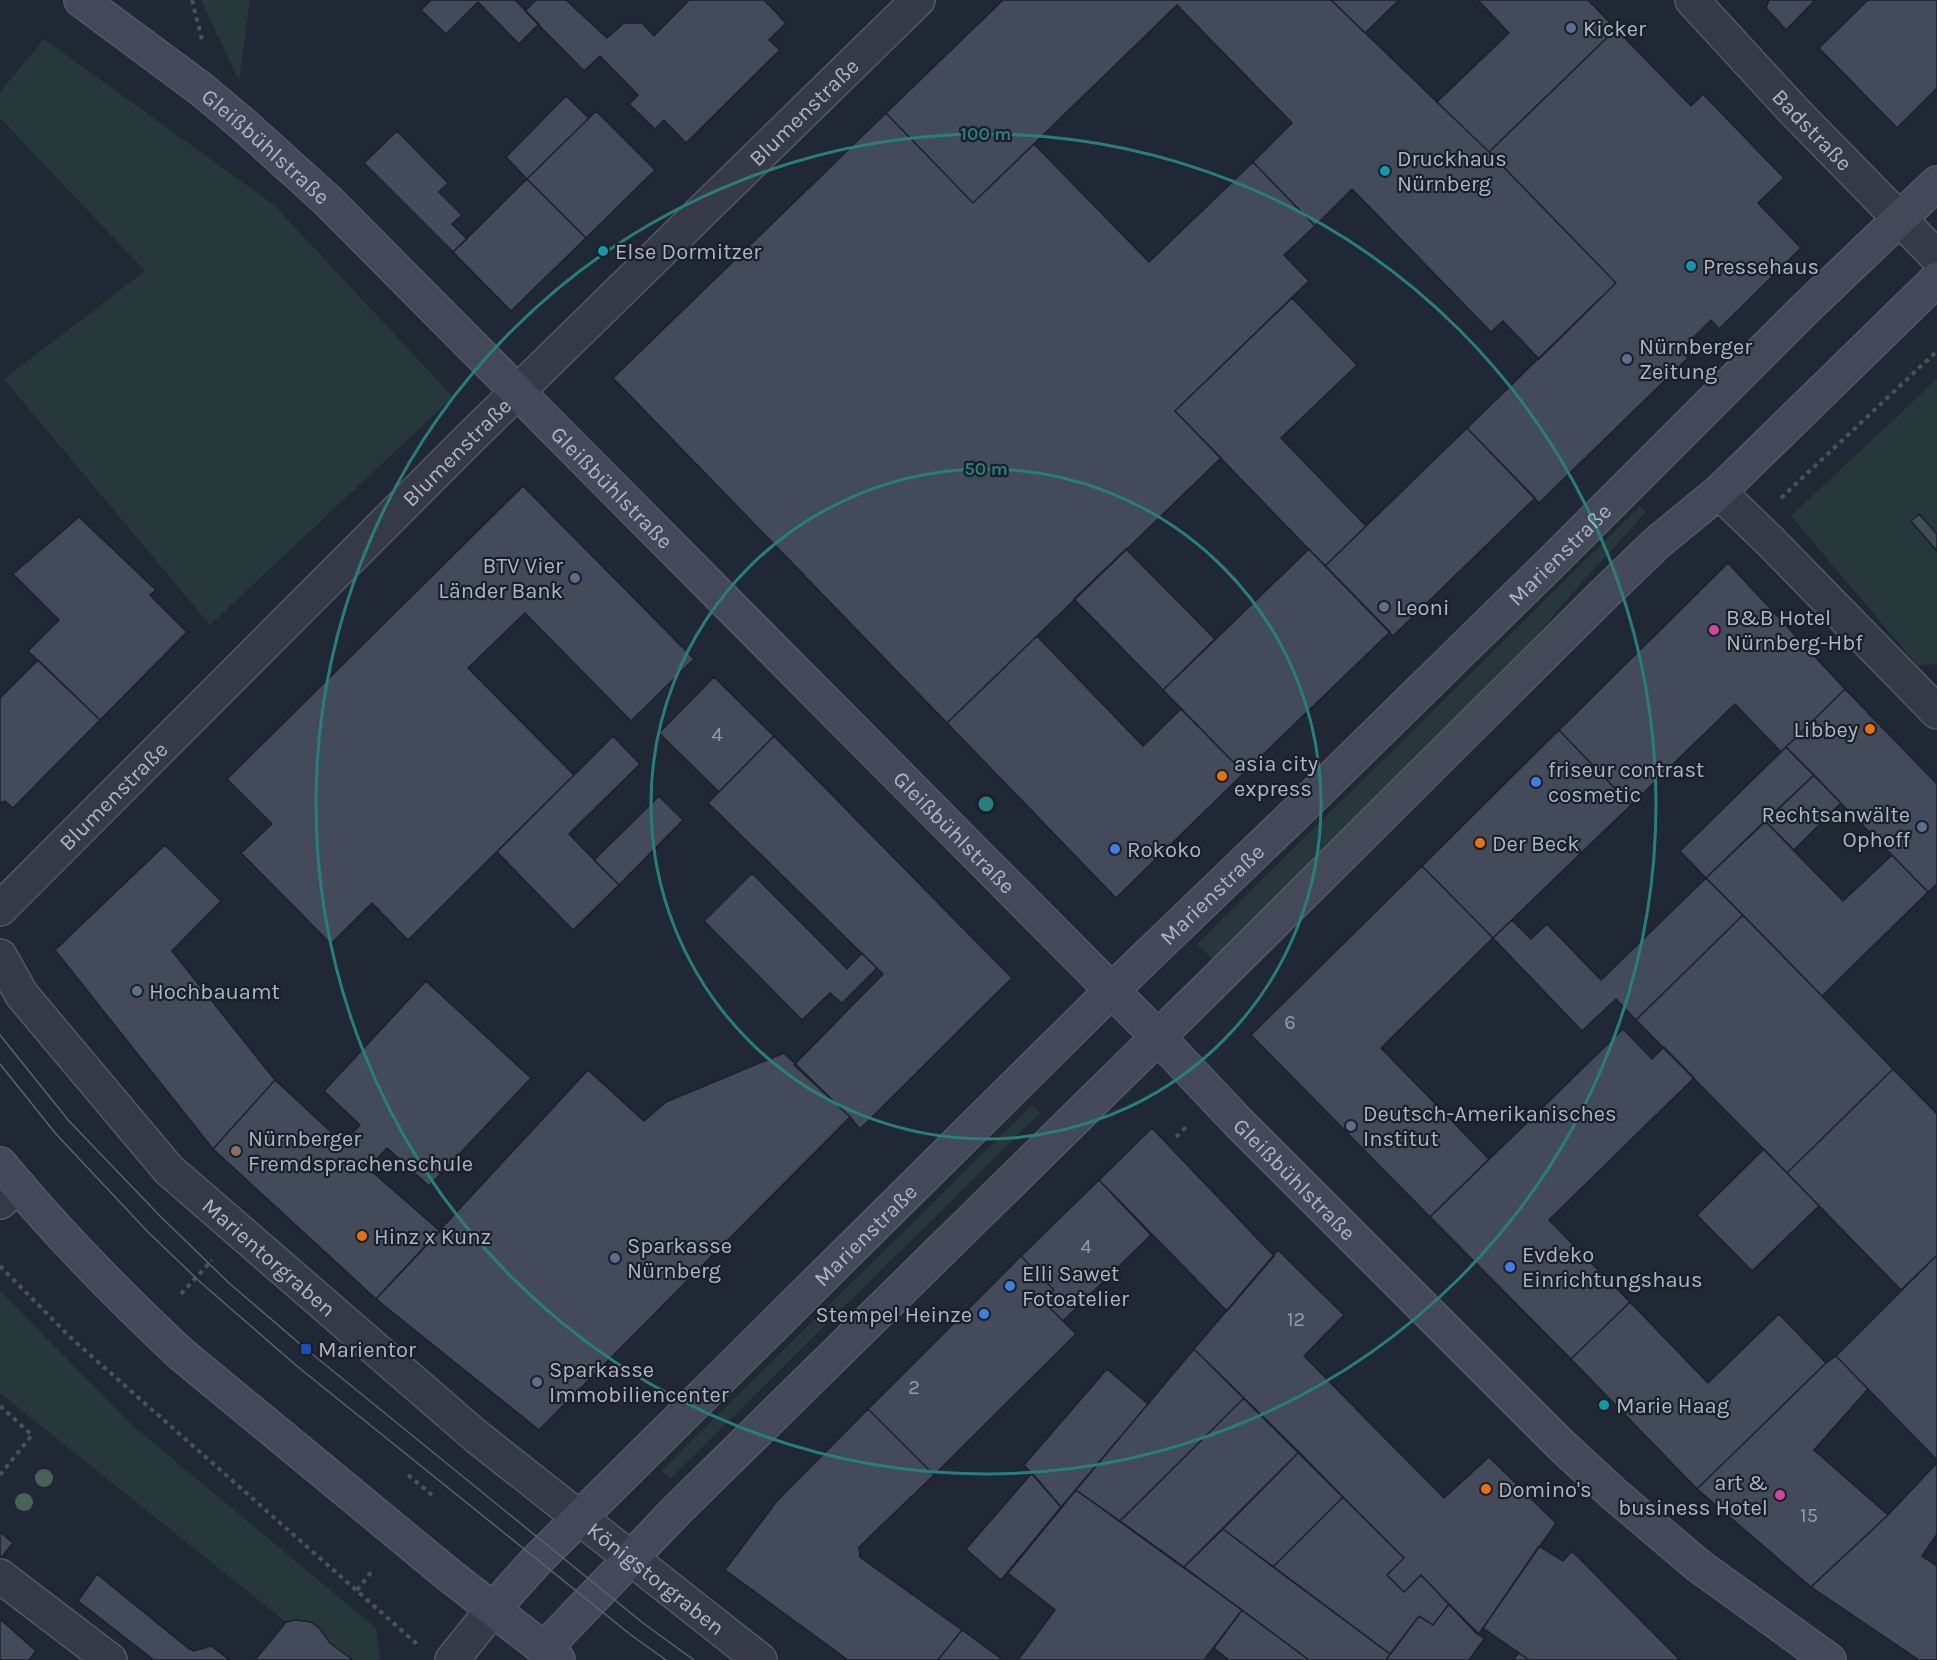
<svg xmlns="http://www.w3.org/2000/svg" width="1937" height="1660" font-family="Karla,sans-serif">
<rect width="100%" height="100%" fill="#212835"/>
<path fill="#27383a" d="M 201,0 L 250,0 L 239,81 Z
M 44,39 L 274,205 L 453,397 L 210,625 L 4,379 L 145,271 L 0,118 L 0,92 Z
M 1937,379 L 1937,664 L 1918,666 L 1791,516 Z
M 1640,506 L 1646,512 L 1584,580 L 1476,705 L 1218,964 L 1197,944 Z
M 1032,1105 L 1040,1113 L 671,1478 L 661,1471 Z
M 0,1291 L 133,1426 L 376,1628 L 380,1658 L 379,1660 L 353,1660 L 296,1620 L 286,1622 L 0,1393 Z"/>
<path fill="#434b5a" stroke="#1c212c" stroke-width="1.5" d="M 431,0 L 515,0 L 539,24 L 519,44 L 478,2 L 446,34 L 421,10 Z
M 536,0 L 566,0 L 607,38 L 624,23 L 642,23 L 654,36 L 689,0 L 764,0 L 786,23 L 769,40 L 780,50 L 686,143 L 664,120 L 655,129 L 629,104 L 638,95 L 600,56 L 584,71 L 525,11 Z
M 1003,0 L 1331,0 L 1489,152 L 1616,283 L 1539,359 L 1503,321 L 1491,332 L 1352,189 L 1315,226 L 1253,162 L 1292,123 L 1177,5 L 973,203 L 886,113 Z
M 1331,0 L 1399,0 L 1365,33 Z
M 1478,0 L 1588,0 L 1616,29 L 1489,152 L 1437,102 L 1509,33 Z
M 1769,0 L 1815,0 L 1786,30 L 1766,8 Z
M 1868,0 L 1937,0 L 1937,88 L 1897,128 L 1819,48 Z
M 1616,29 L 1691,106 L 1703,94 L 1784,178 L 1758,203 L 1801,248 L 1719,329 L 1711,320 L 1681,350 L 1688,358 L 1539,503 L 1467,428 L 1616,283 L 1489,152 Z
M 566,96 L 589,118 L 527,179 L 506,157 Z
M 596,111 L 655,170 L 586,238 L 527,179 Z
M 886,113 L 973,203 L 1034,144 L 1149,262 L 1253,162 L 1315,226 L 1284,255 L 1309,281 L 1175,411 L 1221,458 L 947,723 L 613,378 Z
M 397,131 L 448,183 L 439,192 L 462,215 L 452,224 L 467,239 L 453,252 L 364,163 Z
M 527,179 L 586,238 L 511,311 L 453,252 Z
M 1292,298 L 1357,365 L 1281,438 L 1366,526 L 1325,566 L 1175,411 Z
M 1467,428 L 1535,498 L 1393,636 L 1325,566 Z
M 523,486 L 694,659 L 631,721 L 525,613 L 468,668 L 574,775 L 408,940 L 372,903 L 331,944 L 241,853 L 272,824 L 227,779 Z
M 1919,514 L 1937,534 L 1937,551 L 1911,521 Z
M 79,517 L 156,590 L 150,595 L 187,632 L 100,720 L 28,651 L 59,620 L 13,574 Z
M 1126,549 L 1215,639 L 1163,690 L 1074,599 Z
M 1309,549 L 1390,632 L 1244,773 L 1163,690 Z
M 1728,563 L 1845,689 L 1781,752 L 1735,704 L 1631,805 L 1559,730 Z
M 1037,636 L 1143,746 L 1181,709 L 1244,773 L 1116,898 L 947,723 Z
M 38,660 L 100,720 L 13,808 L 5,801 L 0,803 L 0,698 Z
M 714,677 L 774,736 L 719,792 L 659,733 Z
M 1845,689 L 1937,784 L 1937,884 L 1928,892 L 1786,747 Z
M 1559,730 L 1631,805 L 1493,938 L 1422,866 Z
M 613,736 L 640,764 L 569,834 L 619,885 L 573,930 L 497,852 Z
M 774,736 L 1012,978 L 860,1129 L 850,1117 L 794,1065 L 883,974 L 708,803 Z
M 1786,747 L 1814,775 L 1706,878 L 1680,851 Z
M 1814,775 L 1841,803 L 1794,850 L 1765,821 Z
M 659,796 L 683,820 L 619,885 L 594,860 Z
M 1765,821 L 1843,901 L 1892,855 L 1928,892 L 1822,996 L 1706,878 Z
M 165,845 L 221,901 L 172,951 L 275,1080 L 213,1149 L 55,950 Z
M 1422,866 L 1493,938 L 1381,1048 L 1489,1159 L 1430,1217 L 1251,1035 Z
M 752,873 L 847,969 L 862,953 L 877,968 L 842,1003 L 830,993 L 802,1020 L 704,921 Z
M 1706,878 L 1743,915 L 1636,1020 L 1616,999 L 1582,1031 L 1493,938 L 1512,920 L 1531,939 L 1547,924 L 1601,980 Z
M 1743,915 L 1893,1069 L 1787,1173 L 1636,1020 Z
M 426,981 L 531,1078 L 429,1186 L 387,1148 L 368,1168 L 440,1231 L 376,1299 L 213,1149 L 275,1080 L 343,1143 L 360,1125 L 324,1091 Z
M 1623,1029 L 1652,1059 L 1664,1047 L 1694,1078 L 1549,1220 L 1630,1302 L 1571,1359 L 1430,1217 Z
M 784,1053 L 850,1117 L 539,1430 L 376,1299 L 588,1070 L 644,1121 L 666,1102 Z
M 1893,1069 L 1937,1114 L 1937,1255 L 1901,1290 L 1787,1173 Z
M 1152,1128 L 1274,1256 L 1227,1311 L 1099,1180 Z
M 1764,1149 L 1819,1206 L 1752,1271 L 1697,1215 Z
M 1099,1180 L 1151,1235 L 1063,1321 L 1043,1301 L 1054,1290 L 1021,1256 Z
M 1278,1250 L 1344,1315 L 1304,1356 L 1444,1498 L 1489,1457 L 1556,1523 L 1478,1635 L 1421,1575 L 1404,1592 L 1387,1575 L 1404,1558 L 1194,1349 Z
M 1937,1255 L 1937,1460 L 1836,1356 Z
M 1021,1256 L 1054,1290 L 1043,1301 L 1076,1334 L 934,1475 L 868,1409 Z
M 1630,1302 L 1708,1383 L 1779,1314 L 1826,1363 L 1697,1489 L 1571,1359 Z
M 1194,1349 L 1244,1398 L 1120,1521 L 1076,1490 Z
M 1836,1356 L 1868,1389 L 1814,1450 L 1888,1515 L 1811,1587 L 1697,1489 L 1826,1363 Z
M 1107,1369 L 1148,1404 L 1061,1507 L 1024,1465 Z
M 1244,1398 L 1299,1452 L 1184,1567 L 1120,1521 Z
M 868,1409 L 934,1475 L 859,1547 L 860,1557 L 962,1630 L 938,1660 L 848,1660 L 725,1570 L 777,1501 Z
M 1299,1452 L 1343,1497 L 1273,1567 L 1223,1529 Z
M 1937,1463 L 1937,1534 L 1922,1556 L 1937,1566 L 1937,1660 L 1919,1660 L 1811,1587 L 1888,1515 Z
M 1032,1473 L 1061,1507 L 1001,1580 L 966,1549 Z
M 1076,1490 L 1242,1610 L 1204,1660 L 1018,1660 L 1055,1610 L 1008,1573 Z
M 1343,1497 L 1404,1558 L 1387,1575 L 1404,1592 L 1421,1575 L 1449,1604 L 1433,1625 L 1419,1616 L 1390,1654 L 1273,1567 Z
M 1223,1529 L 1390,1654 L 1386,1660 L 1309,1660 L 1184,1567 Z
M 0,1532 L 13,1543 L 0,1559 Z
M 1539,1546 L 1563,1561 L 1572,1551 L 1680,1660 L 1529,1660 L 1483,1628 Z
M 97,1574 L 188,1648 L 194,1651 L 211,1646 L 230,1660 L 154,1660 L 78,1601 Z
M 1449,1604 L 1484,1639 L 1469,1660 L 1386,1660 L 1419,1616 L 1433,1625 Z
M 1242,1610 L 1309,1660 L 1229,1660 L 1214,1648 Z
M 0,1619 L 36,1651 L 29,1660 L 0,1660 Z
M 296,1620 L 311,1622 L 320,1629 L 330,1643 L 353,1660 L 255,1660 L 286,1622 Z
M 962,1630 L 973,1638 L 1003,1660 L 938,1660 Z
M 1519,1653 L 1529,1660 L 1513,1660 Z"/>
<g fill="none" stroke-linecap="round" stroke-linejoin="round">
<g stroke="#525864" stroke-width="36">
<g id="street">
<path id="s1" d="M 1692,0 L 1794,111 L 1937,257"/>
<path d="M 1719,492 L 1770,541 L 1937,712"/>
<path id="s2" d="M 0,909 L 471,437 L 918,0"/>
<path id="s3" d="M 0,956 L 22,995 L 169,1170 L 477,1437 L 760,1660"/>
<path d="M 0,1202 L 19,1186"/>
<path d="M 0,1576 L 110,1660"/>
<path d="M 452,1660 L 493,1609"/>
</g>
</g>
<g stroke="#525864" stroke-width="36">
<g id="secondary">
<path id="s4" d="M 81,0 L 201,89 L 244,125 L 327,200 L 1157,1036 L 1238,1122 L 1560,1444 L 1615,1495 L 1699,1566 L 1829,1660"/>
<path d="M 0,1164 C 56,1232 117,1294 181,1354 L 449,1575 L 558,1660"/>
<path id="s5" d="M 493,1609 L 537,1560 L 1111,991 L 1296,813 L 1557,557 L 1803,311 L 1937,183"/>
<path d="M 544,1649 L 677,1510 L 1212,984 L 1604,594 L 1658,542 L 1719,492 L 1937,279"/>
</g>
</g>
<path stroke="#455458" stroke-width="4" stroke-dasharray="4.5 4.5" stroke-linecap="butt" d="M 192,0 L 202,40
M 1781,498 L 1937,351
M 1176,1137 L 1188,1125
M 0,1266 L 71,1338 L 417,1644
M 181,1294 L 212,1260
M 0,1406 L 32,1435 L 0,1475
M 408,1475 L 432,1495
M 357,1590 L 372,1571"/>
<use href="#street" stroke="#353a46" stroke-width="33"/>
<use href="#secondary" stroke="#434959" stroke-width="33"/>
<path stroke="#59606f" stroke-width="1.5" d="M 0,1035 L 69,1121 L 161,1217 L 229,1283 L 306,1349 L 643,1623 L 694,1660
M 0,1064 L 56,1134 L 147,1231 L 199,1281 L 298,1367 L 631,1635 L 666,1660"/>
</g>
<g fill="#496258">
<circle cx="44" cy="1478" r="9"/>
<circle cx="24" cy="1502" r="9"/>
</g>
<g fill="none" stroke="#277f7b" stroke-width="3">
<circle cx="986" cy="804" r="335"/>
<circle cx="986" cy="804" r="670"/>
</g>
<g fill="#5c6f8a" stroke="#1a1f2a" stroke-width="2">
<circle cx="1571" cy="28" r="6"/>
<circle cx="1627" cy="359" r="6"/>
<circle cx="575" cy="578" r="6"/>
<circle cx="1384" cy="607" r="6"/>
<circle cx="1922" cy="827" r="6"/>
<circle cx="137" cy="991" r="6"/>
<circle cx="1351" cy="1126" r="6"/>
<circle cx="615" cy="1258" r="6"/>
<circle cx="537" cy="1382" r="6"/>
</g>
<g fill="#0f9aa8" stroke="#1a1f2a" stroke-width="2">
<circle cx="1385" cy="171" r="6"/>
<circle cx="603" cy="251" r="6"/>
<circle cx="1691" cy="266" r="6"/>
<circle cx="1604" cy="1405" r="6"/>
</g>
<g fill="#d1479c" stroke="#1a1f2a" stroke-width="2">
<circle cx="1714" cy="630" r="6"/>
<circle cx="1780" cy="1495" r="6"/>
</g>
<g fill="#e8710a" stroke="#1a1f2a" stroke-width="2">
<circle cx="1870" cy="729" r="6"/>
<circle cx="1222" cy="776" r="6"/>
<circle cx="1480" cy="843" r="6"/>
<circle cx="362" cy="1236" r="6"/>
<circle cx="1486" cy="1489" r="6"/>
</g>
<g fill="#3f7fe0" stroke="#1a1f2a" stroke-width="2">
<circle cx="1536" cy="782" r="6"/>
<circle cx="1115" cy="849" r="6"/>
<circle cx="1510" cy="1267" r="6"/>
<circle cx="1010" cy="1286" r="6"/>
<circle cx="984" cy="1314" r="6"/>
</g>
<circle fill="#8d6e63" stroke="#1a1f2a" stroke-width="2" cx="236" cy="1151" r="6"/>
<rect fill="#1a4fb4" stroke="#1a1f2a" stroke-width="2" x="300" y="1343" width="12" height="12" rx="3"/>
<g text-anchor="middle" stroke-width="4.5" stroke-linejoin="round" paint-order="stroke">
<g font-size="20" fill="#949aa9">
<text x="717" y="741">4</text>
<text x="1290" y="1029">6</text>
<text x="1086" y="1253">4</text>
<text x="1296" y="1326">12</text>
<text x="914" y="1394">2</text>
<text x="1809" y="1522">15</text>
</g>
<g font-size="22" fill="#afb5c3" stroke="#1a1f2a" text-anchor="start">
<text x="1583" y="36">Kicker</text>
<text x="1397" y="166">Druckhaus<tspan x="1397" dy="25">Nürnberg</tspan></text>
<text x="615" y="259">Else Dormitzer</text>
<text x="1703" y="274">Pressehaus</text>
<text x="1639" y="354">Nürnberger<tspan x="1639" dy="25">Zeitung</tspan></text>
<text x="563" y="573" text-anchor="end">BTV Vier<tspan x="563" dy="25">Länder Bank</tspan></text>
<text x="1396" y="615">Leoni</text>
<text x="1726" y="625">B&amp;B Hotel<tspan x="1726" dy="25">Nürnberg-Hbf</tspan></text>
<text x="1858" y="737" text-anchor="end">Libbey</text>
<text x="1234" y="771">asia city<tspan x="1234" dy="25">express</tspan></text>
<text x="1548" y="777">friseur contrast<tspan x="1548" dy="25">cosmetic</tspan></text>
<text x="1910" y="822" text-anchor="end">Rechtsanwälte<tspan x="1910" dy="25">Ophoff</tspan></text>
<text x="1492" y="851">Der Beck</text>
<text x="1127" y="857">Rokoko</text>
<text x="149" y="999">Hochbauamt</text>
<text x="1363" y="1121">Deutsch-Amerikanisches<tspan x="1363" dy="25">Institut</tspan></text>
<text x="248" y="1146">Nürnberger<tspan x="248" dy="25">Fremdsprachenschule</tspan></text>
<text x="374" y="1244">Hinz x Kunz</text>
<text x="627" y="1253">Sparkasse<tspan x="627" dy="25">Nürnberg</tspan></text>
<text x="1522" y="1262">Evdeko<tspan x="1522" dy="25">Einrichtungshaus</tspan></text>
<text x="1022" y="1281">Elli Sawet<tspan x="1022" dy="25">Fotoatelier</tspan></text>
<text x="972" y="1322" text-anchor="end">Stempel Heinze</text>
<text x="318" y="1357">Marientor</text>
<text x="549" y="1377">Sparkasse<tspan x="549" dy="25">Immobiliencenter</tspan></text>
<text x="1616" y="1413">Marie Haag</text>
<text x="1768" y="1490" text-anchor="end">art &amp;<tspan x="1768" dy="25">business Hotel</tspan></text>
<text x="1498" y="1497">Domino's</text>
</g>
<g font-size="22" fill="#afb5c3" stroke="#1a1f2a">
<text dy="8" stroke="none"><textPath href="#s2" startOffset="1132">Blumenstraße</textPath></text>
<text dy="8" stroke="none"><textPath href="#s1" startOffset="177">Badstraße</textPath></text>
<text dy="8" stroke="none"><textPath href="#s4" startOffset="236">Gleißbühlstraße</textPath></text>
<text dy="8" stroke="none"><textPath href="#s2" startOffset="646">Blumenstraße</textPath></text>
<text dy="8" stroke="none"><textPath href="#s4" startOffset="722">Gleißbühlstraße</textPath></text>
<text dy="8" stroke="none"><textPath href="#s5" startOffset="1500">Marienstraße</textPath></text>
<text dy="8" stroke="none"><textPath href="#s2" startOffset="160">Blumenstraße</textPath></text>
<text dy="8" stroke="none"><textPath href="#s4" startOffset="1208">Gleißbühlstraße</textPath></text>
<text dy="8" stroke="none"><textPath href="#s5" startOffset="1014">Marienstraße</textPath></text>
<text dy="8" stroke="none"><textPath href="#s4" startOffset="1694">Gleißbühlstraße</textPath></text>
<text dy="8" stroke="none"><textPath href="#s5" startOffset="528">Marienstraße</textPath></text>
<text dy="8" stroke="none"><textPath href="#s3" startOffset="406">Marientorgraben</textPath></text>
<text dy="8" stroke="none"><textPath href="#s3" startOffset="909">Königstorgraben</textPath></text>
</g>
</g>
<circle cx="986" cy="804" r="9" fill="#277f7b" stroke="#1a1f2a" stroke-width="3"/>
<g font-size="18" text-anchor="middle" font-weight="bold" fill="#277f7b" stroke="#1a1f2a" stroke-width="4.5" stroke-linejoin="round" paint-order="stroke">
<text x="986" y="140">100 m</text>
<text x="986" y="475">50 m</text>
</g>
</svg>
